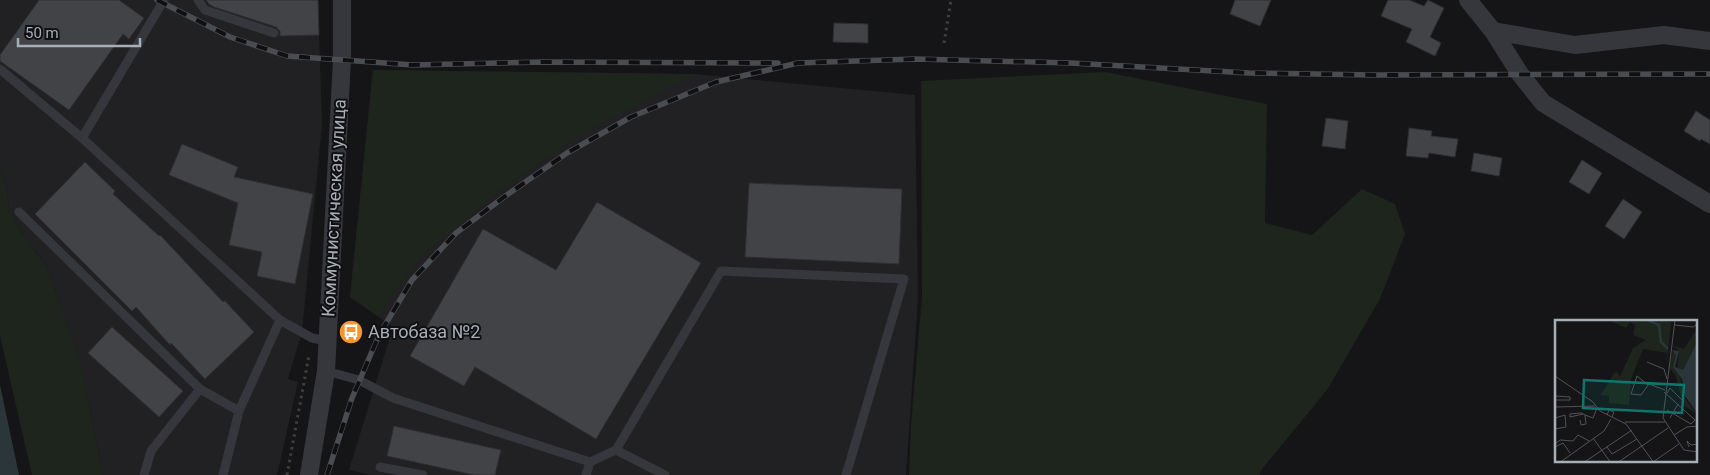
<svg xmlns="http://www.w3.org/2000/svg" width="1710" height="475" font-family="Roboto,sans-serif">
<rect width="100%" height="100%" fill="#151517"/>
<path fill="#212124" d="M 0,0 L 318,0 L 322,124 L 302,332 L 288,379 L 298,382 L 277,475 L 103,475 L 80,362 L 47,267 L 20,230 L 9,209 L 6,186 L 0,167 Z
M 373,70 L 694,74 L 915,95 L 918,297 L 906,475 L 372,475 L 349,470 L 393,327 L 350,297 Z"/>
<path fill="#1d251d" d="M 373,70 L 694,74 L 576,137 L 490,198 L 418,259 L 378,316 L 350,297 Z
M 1105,72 L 1267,104 L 1265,223 L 1312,235 L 1362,189 L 1395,204 L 1405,234 L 1380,299 L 1327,390 L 1262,469 L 1260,475 L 909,475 L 911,426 L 922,296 L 921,81 Z
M 0,167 L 6,186 L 9,209 L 20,230 L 47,267 L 80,361 L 103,475 L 32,475 L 0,336 Z"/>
<path fill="#2b363b" d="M 0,385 L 19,475 L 0,475 Z"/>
<path fill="#414347" stroke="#2f2f33" d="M 39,0 L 119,0 L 144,18 L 129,39 L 123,34 L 69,110 L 0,61 L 0,55 Z
M 206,0 L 318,0 L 319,35 L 280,36 L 280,31 L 276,27 L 214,7 L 209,4 Z
M 1235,0 L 1271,0 L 1260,26 L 1230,14 Z
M 1388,0 L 1409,0 L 1424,6 L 1428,0 L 1444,8 L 1430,37 L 1441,43 L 1435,56 L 1406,42 L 1412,29 L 1381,16 Z
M 834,23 L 868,24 L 868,43 L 833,42 Z
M 1696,111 L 1710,120 L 1710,144 L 1701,139 L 1700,141 L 1684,131 Z
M 1326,118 L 1348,121 L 1345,149 L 1322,146 Z
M 1409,128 L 1432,131 L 1431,136 L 1458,139 L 1455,157 L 1429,153 L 1428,158 L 1406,156 Z
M 182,144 L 238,167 L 234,177 L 313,194 L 295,284 L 257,276 L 262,252 L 229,245 L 238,203 L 169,175 Z
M 1474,153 L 1502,158 L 1499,176 L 1471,171 Z
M 1582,160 L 1602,173 L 1589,194 L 1569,182 Z
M 85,162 L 115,191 L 113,194 L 159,236 L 160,235 L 223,302 L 225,301 L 254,332 L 205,379 L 171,343 L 170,345 L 136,307 L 132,311 L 35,214 Z
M 749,183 L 902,189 L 899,264 L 745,257 Z
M 1623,199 L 1642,212 L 1624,239 L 1605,226 Z
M 597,202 L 701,263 L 596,439 L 475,367 L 464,386 L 410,356 L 483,229 L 556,270 Z
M 112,327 L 183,391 L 159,417 L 88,353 Z
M 394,426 L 501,450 L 495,475 L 474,475 L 387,456 Z"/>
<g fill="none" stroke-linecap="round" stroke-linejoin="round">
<path stroke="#3c3f43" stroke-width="3" stroke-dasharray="2.5 4" stroke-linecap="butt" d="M 944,43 L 951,0
M 287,475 L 309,355"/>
<path stroke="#36373c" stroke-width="9" d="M 198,0 L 205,10 L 274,33
M 0,69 L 82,138 L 280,320 L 312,338 L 327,341
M 82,138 L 164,0
M 19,212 L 200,389 L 239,411 L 280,320
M 326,371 L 359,380 L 393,398 L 590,462 L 586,475
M 616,450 L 665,475
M 590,462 L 616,450 L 721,271 L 904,279 L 846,475
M 380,467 L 423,475
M 144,475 L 151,451 L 200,389
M 223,475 L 239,411"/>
<path stroke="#36373c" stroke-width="18" d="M 1468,0 L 1493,31 L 1520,74 L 1543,103 L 1710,204
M 1493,31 L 1575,45 L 1664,35 L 1710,41
M 309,475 L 326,371 L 342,59 L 342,0"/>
<g stroke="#494c51" stroke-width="5.5">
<path id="rail" d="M 157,0 L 230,37 L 287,56 L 413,65 L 543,62 L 778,63
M 327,475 L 352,398 L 379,335 L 412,280 L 456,233 L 504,197 L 567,153 L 631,117 L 716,82 L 798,63 L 915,59 L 1071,63 L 1249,73 L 1373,75 L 1710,74"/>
</g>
<use href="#rail" stroke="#101012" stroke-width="4" stroke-dasharray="11" stroke-linecap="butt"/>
</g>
<defs>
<g id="bus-disc" transform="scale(1.25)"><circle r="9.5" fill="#f4962f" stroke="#101012"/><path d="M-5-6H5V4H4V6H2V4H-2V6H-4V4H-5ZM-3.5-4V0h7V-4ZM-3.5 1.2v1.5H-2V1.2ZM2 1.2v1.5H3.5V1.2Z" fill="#fff"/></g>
</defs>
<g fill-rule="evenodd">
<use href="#bus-disc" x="351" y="332"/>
</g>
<g text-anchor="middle" stroke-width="4" stroke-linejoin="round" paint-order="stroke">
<g font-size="18" fill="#a6aeb7" stroke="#101012">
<text transform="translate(334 208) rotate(-87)" y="6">Коммунистическая улица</text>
</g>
<g font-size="18" fill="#a6aeb7" stroke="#101012" text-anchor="start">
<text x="368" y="338">Автобаза №2</text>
</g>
</g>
<g transform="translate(1555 320)">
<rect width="142" height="142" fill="#151517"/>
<path d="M 53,0 L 113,0 L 116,3 L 111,48 L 112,33 L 88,29 L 76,59 L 74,85 L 54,83 L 54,76 L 46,75 L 59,53 L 62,52 L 65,57 L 78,28 L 91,20 L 78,15 L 80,5 L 75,2 L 71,8 ZM 142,9 L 142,22 L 128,50 L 122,50 L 124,31 L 118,25 L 129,29 ZM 118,30 L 122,37 L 118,47 L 125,56 L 129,77 L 142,94 L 128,85 L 121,56 L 114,47 Z" fill="#1d251d"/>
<path d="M 142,22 L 142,93 L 130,76 L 127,59 L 118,47 L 121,35 L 117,30 L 124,31 L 120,47 L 128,50 Z" fill="#2b363b"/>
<path fill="none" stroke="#2b363b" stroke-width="2.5" d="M 92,0 L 104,5 L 106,22 L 113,29"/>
<path fill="none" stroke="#4f5257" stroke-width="1" d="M 120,0 L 108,98 L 129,130 L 143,132M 120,5 L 138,7 L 143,4M 92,42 L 109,49 L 112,59M 0,56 L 38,82 L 45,91 L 71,104 L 99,143M 107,64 L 94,64 L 110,70M 93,65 L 82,56 L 76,74 L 86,75 L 94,64M 109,72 L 140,100 L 136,104 L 112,90M 112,73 L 115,68 L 127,80M 0,76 L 15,77 L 15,80 L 0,80M 0,87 L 40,86M 30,95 L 38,98 L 42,88M 52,95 L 54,90 L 59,92 L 57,97M 0,98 L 10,95 L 11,107 L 0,109M 115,98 L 123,84M 25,100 L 26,105 L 31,104 L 30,95 L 28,94 L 27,93 L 25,93 L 15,94 L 15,97 L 28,94M 70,102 L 110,102M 119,115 L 132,107 L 143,106M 38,118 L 56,143M 0,124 L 5,120 L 18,121 L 23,115 L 34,121M 0,127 L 8,123 L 15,133M 52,127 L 57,134 L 82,119M 134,127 L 132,121 L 136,125 L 143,124M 98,142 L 124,124M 4,143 L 49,111 L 56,99M 28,143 L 77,110M 62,143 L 113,108"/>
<path fill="#0f766e" fill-opacity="0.15" stroke="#0f766e" stroke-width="2.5" d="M 29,60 L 129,65 L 127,93 L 28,88 Z"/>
<rect width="142" height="142" fill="none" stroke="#a6aeb7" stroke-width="2.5"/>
</g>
<path d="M18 38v8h122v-8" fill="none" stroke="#a6aeb7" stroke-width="2.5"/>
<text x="25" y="38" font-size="15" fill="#a6aeb7" stroke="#101012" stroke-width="4" paint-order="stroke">50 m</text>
</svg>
